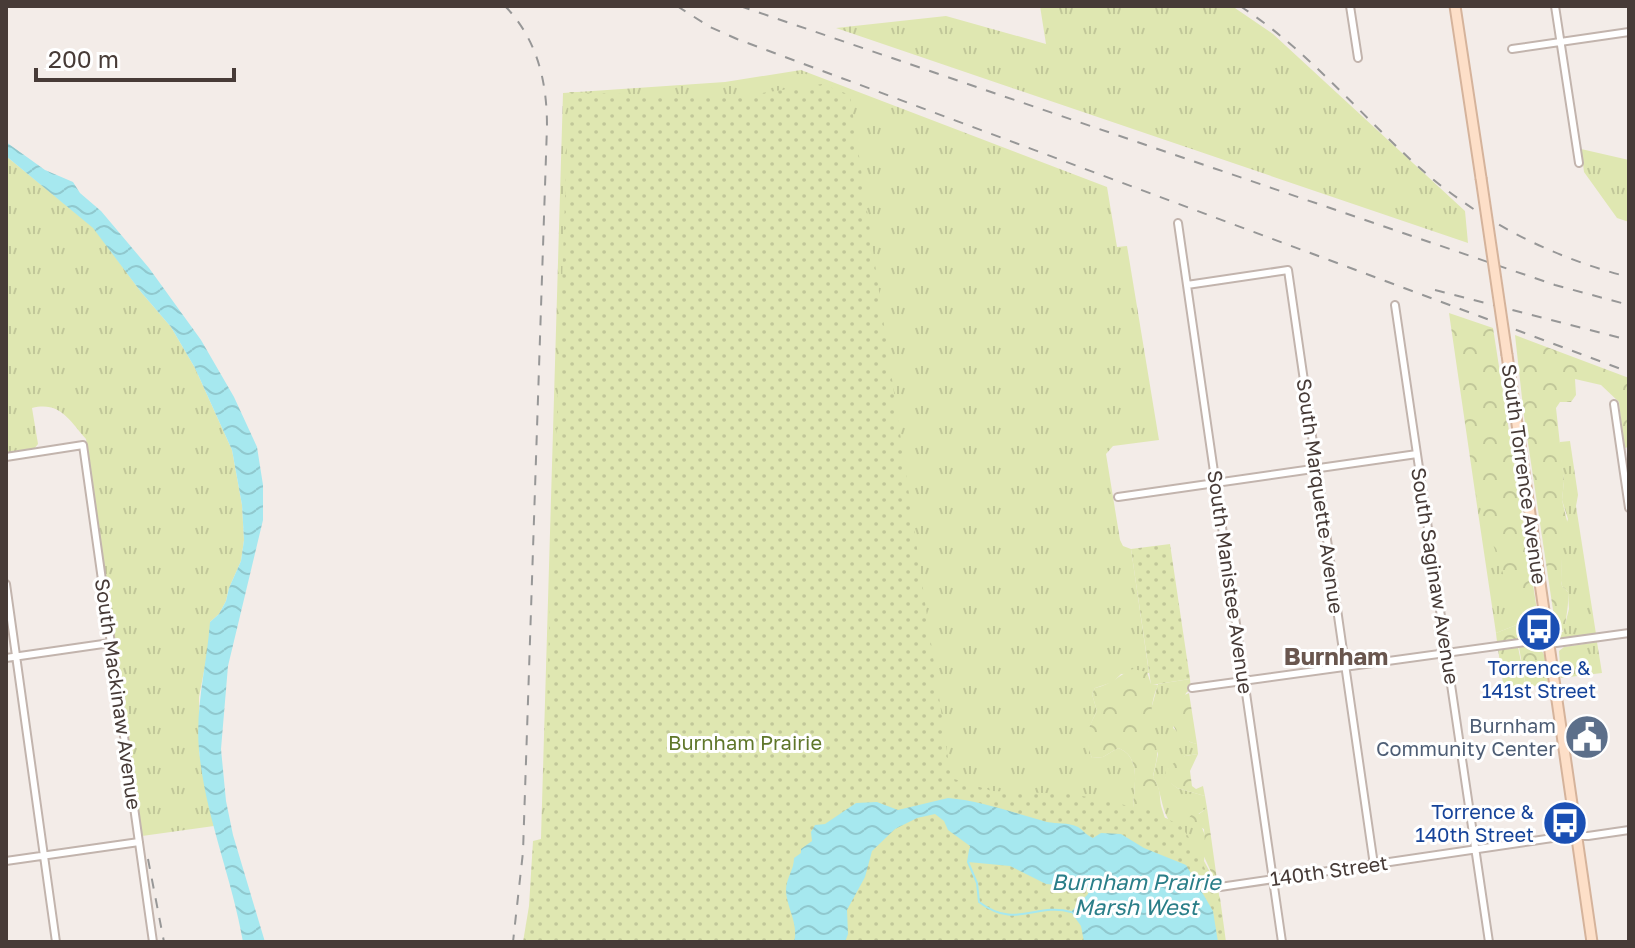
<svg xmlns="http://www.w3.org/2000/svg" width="1635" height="948" font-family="'Golos Text',sans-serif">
<defs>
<pattern id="grass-tufts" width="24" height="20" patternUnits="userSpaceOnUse" patternTransform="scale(2)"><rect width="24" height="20" fill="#dfe7b1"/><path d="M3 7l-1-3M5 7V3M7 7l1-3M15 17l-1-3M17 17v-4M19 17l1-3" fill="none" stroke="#c1c799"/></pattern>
<pattern id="forest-crowns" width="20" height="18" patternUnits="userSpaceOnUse" patternTransform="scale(2)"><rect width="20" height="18" fill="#dfe7b1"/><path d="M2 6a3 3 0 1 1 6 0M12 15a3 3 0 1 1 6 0" fill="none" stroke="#c1c799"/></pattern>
<pattern id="park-dots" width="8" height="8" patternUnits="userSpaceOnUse" patternTransform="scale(2)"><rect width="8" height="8" fill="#dfe7b1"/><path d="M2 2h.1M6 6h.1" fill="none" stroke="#c1c799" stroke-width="1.8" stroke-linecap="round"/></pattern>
<pattern id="water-waves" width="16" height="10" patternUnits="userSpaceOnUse" patternTransform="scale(2)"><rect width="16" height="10" fill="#a6e8ef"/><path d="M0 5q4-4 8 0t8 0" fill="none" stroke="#90c8ce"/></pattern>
</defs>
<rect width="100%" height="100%" fill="#f3ece8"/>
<path fill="url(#grass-tufts)" d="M 1040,6 L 1232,6 L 1273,34 L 1465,211 L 1468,243 L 836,28 L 946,16 L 1046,44 Z
M 801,70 L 1107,187 L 1117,247 L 1127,246 L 1159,440 L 1113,446 L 1106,454 L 1120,540 L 1123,546 L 1131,549 L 1149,673 L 1121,674 L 1113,682 L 1095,688 L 1092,694 L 1097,711 C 1088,728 1085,739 1092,758 L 1103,757 L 1118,748 C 1142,756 1134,788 1133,808 L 1168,819 C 1160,804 1162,791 1153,777 L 1158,754 L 1153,741 L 1150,713 L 1158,684 L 1190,679 L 1191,689 L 1186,693 L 1173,728 L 1190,742 L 1197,744 L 1198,754 L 1185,756 L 1165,778 L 1177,788 L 1205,796 L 1207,808 L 1197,815 L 1206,838 L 1204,861 L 1218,887 L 1225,942 L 535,942 L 539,905 L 563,93 L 725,82 Z
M 1581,149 L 1629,160 L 1629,222 L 1617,218 L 1584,172 Z
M 6,156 L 94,228 L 141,292 L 171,327 L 195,368 L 232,450 L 242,505 L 244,540 L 241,561 L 229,588 L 226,601 L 219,614 L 210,622 L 210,640 L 199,697 L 199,752 L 214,826 L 142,836 L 86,439 C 69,420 60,401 32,408 L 38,444 L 34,449 L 6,453 Z
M 1570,441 L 1578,495 L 1576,506 L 1596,634 L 1562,639 L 1559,638 L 1556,630 L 1563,632 L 1569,609 L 1568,592 L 1562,586 L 1561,581 L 1562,536 L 1568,519 L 1562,500 L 1564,481 L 1559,445 L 1560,442 Z
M 1475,492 L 1523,613 L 1524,622 L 1496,633 Z
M 1597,642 L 1602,673 L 1561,678 L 1559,651 L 1564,647 Z
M 1518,647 L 1526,687 L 1504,690 L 1498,649 Z"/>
<path fill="url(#forest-crowns)" d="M 1449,313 L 1493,328 L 1541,636 L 1497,642 L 1496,633 L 1524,622 L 1523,613 L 1504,576 L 1475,492 Z
M 1515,335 L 1629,378 L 1629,447 L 1624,448 L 1619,402 L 1601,385 L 1575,379 L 1576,395 L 1571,402 L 1560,402 L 1556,408 L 1564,481 L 1562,500 L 1568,525 L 1563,537 L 1561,581 L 1562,586 L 1568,592 C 1569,606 1566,615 1565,628 L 1561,632 L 1556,630 L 1524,416 Z
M 1533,645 L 1540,647 L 1545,657 L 1548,684 L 1526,687 L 1519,647 Z
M 1133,669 L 1147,672 L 1151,684 L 1158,685 C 1148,708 1151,727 1157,751 C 1158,758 1154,769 1153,777 C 1163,793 1158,795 1162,809 C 1165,819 1168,825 1168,836 L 1133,808 C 1134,788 1142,756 1118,748 L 1103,757 L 1092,758 C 1084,738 1087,730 1097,711 L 1092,694 L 1095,688 C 1111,685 1119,675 1133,669 Z
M 1189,693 L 1197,744 C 1169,738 1161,705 1189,693 Z
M 1198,754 L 1190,771 L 1192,786 L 1196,789 L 1203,786 L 1205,796 L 1177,788 L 1165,779 L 1166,768 L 1185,756 Z
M 1207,808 L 1218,887 L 1201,850 L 1205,843 L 1204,829 L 1187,820 L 1192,814 L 1199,814 Z"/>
<path fill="url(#park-dots)" d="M 822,84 L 850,95 L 951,778 L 992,791 L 1073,794 L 1162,813 L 1163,817 L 1180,825 L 1188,836 L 1220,898 L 1226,942 L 523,942 L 529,906 L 533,841 L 545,838 L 548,660 L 569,92 L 729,98 Z
M 1170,544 L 1190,679 L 1151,685 L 1131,549 Z"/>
<path fill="url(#water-waves)" d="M 6,142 L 45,170 L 73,182 L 80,193 L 101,211 L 149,268 L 201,340 L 234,397 L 257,447 L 263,485 L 263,520 L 228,666 L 221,749 L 226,801 L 233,835 L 265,942 L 243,942 C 232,877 205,816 199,750 C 195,707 207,664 210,622 L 219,614 L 226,601 L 229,588 L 241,561 L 244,540 L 242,505 L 232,450 L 195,368 L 171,327 L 141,292 L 93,228 L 6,156 Z
M 948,798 C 982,801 1014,813 1047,822 C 1057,824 1068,822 1078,827 C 1084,831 1086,835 1093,838 L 1101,833 L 1121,834 L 1144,848 L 1186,865 L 1213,911 L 1218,942 L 1084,942 L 1081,926 L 1071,912 L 1088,894 L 1089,888 L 1046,884 L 1010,866 L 968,862 L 970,846 L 948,830 L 944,821 L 935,814 L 917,818 L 895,829 L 872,851 L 865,877 L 847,910 L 848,934 L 845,942 L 794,942 C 799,923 786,907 786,890 C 786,878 794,870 794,858 L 801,853 L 801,849 L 812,841 L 811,832 L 815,825 L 825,824 L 856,803 L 877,802 L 898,810 Z"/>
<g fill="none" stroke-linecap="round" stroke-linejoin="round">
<path stroke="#a6e8ef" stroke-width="2" d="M 970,850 L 968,862 L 977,883 L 979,902 C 1016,930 1036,902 1071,912"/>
<g stroke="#c2b4ad" stroke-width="10">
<path id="street" d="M 1350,6 L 1358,58
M 1555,6 L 1579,163
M 1512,49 L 1629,32
M 1178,223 L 1282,942
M 1187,285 L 1288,270 L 1374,865
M 1395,305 L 1489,942
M 1614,404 L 1629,508
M 6,457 L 83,445 L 153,942
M 1118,497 L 1417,454
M 6,584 L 56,942
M 1549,644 L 1629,633
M 6,658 L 110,643
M 1192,688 L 1548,639
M 6,861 L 139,842
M 1220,887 L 1566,836 L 1588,836 L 1629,830"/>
</g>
<g stroke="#d5b39b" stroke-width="13">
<path id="secondary" d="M 1455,6 L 1481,178
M 1507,355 L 1592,942"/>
</g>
<use href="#street" stroke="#fff" stroke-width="6"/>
<use href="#secondary" stroke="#fddfc8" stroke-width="9"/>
<path stroke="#979797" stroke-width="2" stroke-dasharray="10 10" stroke-linecap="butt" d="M 505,6 C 537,39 547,81 547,126 L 523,852 L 513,942
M 677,6 L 710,27 L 737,39 L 1629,372
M 740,6 L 1555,285 L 1629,305
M 1240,6 C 1309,51 1360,115 1421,169 C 1480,221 1553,258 1629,277
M 1435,290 L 1629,340
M 148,859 L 164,942"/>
<g stroke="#d5b39b" stroke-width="13" stroke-linecap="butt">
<path id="secondary-bridge" d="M 1481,178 L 1507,355"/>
</g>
<use href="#secondary-bridge" stroke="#fddfc8" stroke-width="9"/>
</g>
<defs>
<g id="bus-disc" transform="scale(2.3)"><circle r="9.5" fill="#1a4fb4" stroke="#fff"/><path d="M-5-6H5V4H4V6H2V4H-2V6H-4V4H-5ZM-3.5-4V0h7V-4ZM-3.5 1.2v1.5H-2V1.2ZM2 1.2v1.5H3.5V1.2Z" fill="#fff"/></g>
<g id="civic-disc" transform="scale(2.3)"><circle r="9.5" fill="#5c6f8a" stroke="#fff"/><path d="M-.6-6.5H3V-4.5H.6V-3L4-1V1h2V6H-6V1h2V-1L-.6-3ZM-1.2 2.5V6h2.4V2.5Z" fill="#fff"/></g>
</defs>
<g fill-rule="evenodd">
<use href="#bus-disc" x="1539" y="629"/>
<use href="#civic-disc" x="1587" y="737"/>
<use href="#bus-disc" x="1565" y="823"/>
</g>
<g text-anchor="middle" stroke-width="6" stroke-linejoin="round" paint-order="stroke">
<g font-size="20" fill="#473b37" stroke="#fff">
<text transform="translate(1524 474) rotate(82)" y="7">South Torrence Avenue</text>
<text transform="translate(1320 496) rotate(82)" y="7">South Marquette Avenue</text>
<text transform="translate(1435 576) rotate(81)" y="7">South Saginaw Avenue</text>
<text transform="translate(1230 582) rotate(82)" y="7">South Manistee Avenue</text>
<text transform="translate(118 694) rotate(82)" y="7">South Mackinaw Avenue</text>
<text transform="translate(1329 871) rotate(-8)" y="7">140th Street</text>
</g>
<g font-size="20" fill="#164399" stroke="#fff">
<text x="1539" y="675">Torrence &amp;<tspan x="1539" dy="23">141st Street</tspan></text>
<text x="1534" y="819" text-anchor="end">Torrence &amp;<tspan x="1534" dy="23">140th Street</tspan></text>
</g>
<g font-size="20" fill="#4e5e75" stroke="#fff" text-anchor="end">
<text x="1556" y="733">Burnham<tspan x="1556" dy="23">Community Center</tspan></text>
</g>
<g font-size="20" fill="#60772b" stroke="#fff">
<text x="745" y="750">Burnham Prairie</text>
</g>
<g font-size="22" font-style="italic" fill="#2a7e88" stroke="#fff">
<text x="1136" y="890">Burnham Prairie<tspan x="1136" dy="25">Marsh West</tspan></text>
</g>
<g font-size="24" font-weight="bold" fill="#69564e" stroke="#fff">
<text x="1336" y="665">Burnham</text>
</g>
</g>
<rect width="1635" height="948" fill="none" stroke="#473b37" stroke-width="16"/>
<path d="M36 68v12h198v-12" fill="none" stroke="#473b37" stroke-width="4"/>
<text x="48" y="68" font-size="24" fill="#473b37" stroke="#ffffff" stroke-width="6" paint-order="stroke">200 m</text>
</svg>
